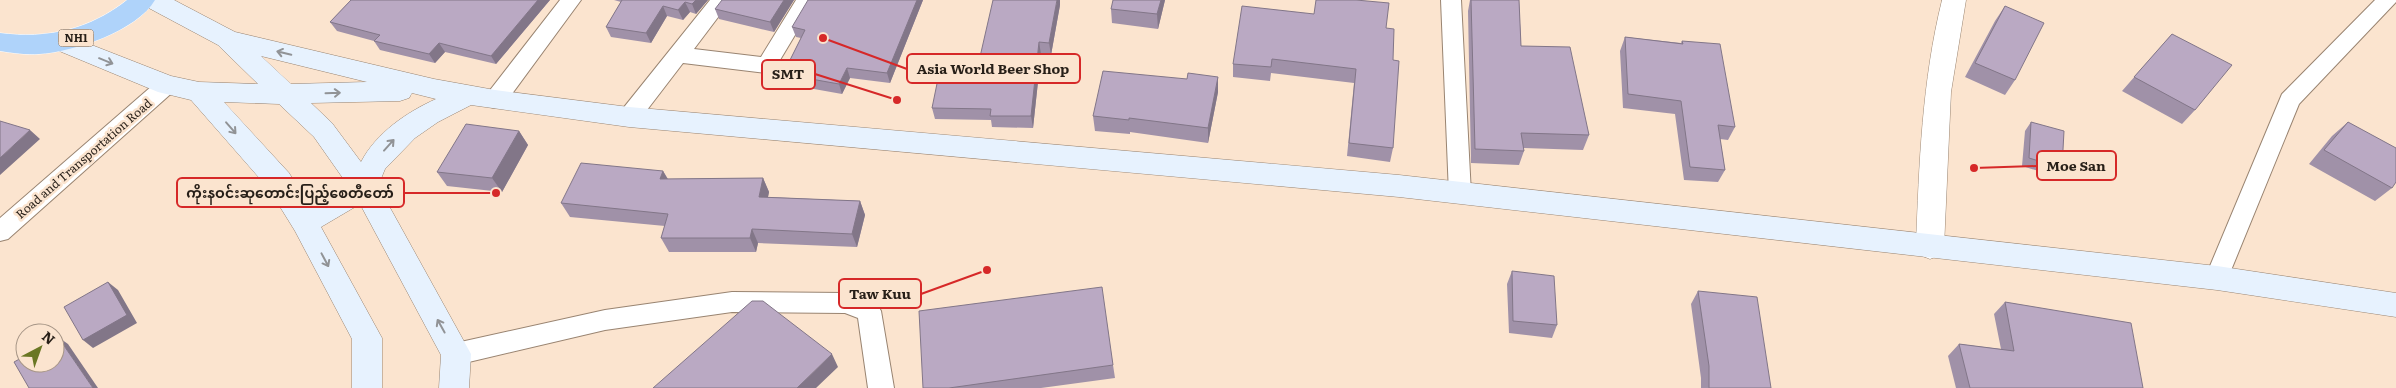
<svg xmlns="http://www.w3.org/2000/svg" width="2396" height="388" font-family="Literata,'Noto Sans Myanmar',serif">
<rect width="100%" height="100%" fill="#fbe4cf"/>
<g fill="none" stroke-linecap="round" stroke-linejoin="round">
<g stroke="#998471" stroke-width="2">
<path id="lane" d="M 560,0 L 581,0 L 503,106 L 495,108 L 487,106 L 484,100 L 487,94 Z
M 710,0 L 731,0 L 694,49 L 761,57 L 796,0 L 816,0 L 774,70 L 767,73 L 683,63 L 637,123 L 629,125 L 621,123 L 618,117 L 621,111 Z
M 1441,0 L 1461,0 L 1471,194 L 1468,200 L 1460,203 L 1452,200 L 1449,194 Z
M 2375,0 L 2396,0 L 2396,2 L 2299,104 L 2225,285 L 2217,288 L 2209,285 L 2205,278 L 2282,94 Z
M 167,77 L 174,79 L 178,85 L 174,91 L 8,239 L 0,241 L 0,218 L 160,79 Z
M 732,292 L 845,293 L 877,304 L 881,311 L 894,388 L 868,388 L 858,318 L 845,313 L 732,312 L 605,330 L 456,365 L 447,362 L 444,354 L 447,346 L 456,343 L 605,310 Z"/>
</g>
<g stroke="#998471" stroke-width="1">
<path id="street" d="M 1942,0 L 1966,0 L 1951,92 L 1944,247 L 1940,255 L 1930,259 L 1920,255 L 1916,247 C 1919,164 1922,81 1942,0 Z"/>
</g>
<g stroke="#998471" stroke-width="1">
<path id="secondary" d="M 142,0 L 174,0 L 235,32 L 434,79 L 495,90 L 629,107 L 1399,175 L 2217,266 L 2396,293 L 2396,317 L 2217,290 L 1399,197 L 629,127 L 471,105 L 438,122 L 415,138 L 385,169 L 378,186 L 471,354 L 469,388 L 439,388 L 441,355 L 360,204 L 321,227 L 382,338 L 382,388 L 352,388 L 352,339 L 295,231 L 269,189 L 191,100 L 158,92 L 52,48 L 48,42 L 52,36 L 61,33 L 171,76 L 199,82 L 258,84 L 218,45 L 145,6 ZM 261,56 L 367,82 L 291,84 ZM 412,93 L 436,99 C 407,112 376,133 361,162 L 332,123 L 311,103 L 400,101 L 409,98 ZM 224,102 L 279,104 L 314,137 L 347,184 L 310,206 L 289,173 Z"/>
</g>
<g stroke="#fff" stroke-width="1">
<path id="highway" d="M 127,0 L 155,0 C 137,31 73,52 39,54 C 26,55 13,53 0,51 L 0,33 C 47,39 89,30 127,0 Z"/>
</g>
<use href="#lane" fill="#fff" fill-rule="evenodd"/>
<use href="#street" fill="#fff" fill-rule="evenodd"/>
<use href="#secondary" fill="#e7f2fe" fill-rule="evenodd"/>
<use href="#highway" fill="#afd3fa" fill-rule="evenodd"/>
</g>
<path fill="#a091a8" d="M 351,0 L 550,0 L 496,64 L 445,52 L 435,63 L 380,50 L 374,41 L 337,31 L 330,22 Z
M 614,0 L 708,0 L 696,14 L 690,12 L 683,20 L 667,16 L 651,43 L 611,37 L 606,27 L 621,2 Z
M 794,0 L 774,32 L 719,19 L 715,9 Z
M 923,0 L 890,83 L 850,78 L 842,94 L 786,84 L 783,74 L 801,38 L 796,37 L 792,27 Z
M 1165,0 L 1158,29 L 1112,23 L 1111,9 Z
M 1470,0 L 1519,0 L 1521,46 L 1589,135 L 1583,150 L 1523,148 L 1524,151 L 1519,165 L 1471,163 L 1468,11 Z
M 1060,5 L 1051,55 L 1041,54 L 1033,128 L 992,127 L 991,120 L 935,119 L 932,108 Z
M 2005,6 L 2015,80 L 2005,95 L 1965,77 L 1995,21 Z
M 1386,28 L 1393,60 L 1393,148 L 1390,162 L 1347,156 L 1354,83 L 1271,73 L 1270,81 L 1233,77 L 1233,64 Z
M 2172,34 L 2195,110 L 2182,124 L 2122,91 Z
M 1625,37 L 1681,43 L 1682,41 L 1735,127 L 1728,140 L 1720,139 L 1725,170 L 1718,182 L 1684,180 L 1675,114 L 1623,108 L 1620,51 Z
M 1218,77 L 1218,92 L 1208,143 L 1130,132 L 1130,134 L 1095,131 L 1093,116 L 1187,79 Z
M 2031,122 L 2062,168 L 2055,176 L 2022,166 L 2025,131 Z
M 2348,122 L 2392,188 L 2375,201 L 2309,164 L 2332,136 Z
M 519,131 L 528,145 L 502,192 L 447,186 L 437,172 Z
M 663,171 L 668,179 L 763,178 L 769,192 L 768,197 L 860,201 L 865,215 L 857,247 L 758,243 L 756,252 L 669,252 L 661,238 L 665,226 L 570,217 L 561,203 Z
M 1512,271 L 1557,325 L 1552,338 L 1509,333 L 1507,284 Z
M 1698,291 L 1771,388 L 1701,388 L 1701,378 L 1691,304 Z
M 2005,302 L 2143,388 L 1956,388 L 1948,356 L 1959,344 L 2001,349 L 1994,314 Z
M 1113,365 L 1115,378 L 1041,388 L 923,388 Z"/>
<path fill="#827688" d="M 538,0 L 550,0 L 496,64 L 491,56 Z
M 696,0 L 708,0 L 696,14 L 692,4 Z
M 784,0 L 794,0 L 774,32 L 770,22 Z
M 917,0 L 923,0 L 890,83 L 887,73 Z
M 1057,0 L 1060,0 L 1060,5 L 1051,55 L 1049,43 Z
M 1161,0 L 1165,0 L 1158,29 L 1157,14 Z
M 685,2 L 690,12 L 683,20 L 678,10 Z
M 663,6 L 667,16 L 651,43 L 646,33 Z
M 1039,42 L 1041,54 L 1033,128 L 1031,116 Z
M 439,43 L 445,52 L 435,63 L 429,54 Z
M 847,68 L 850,78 L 842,94 L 839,84 Z
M 1218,77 L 1218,92 L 1208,143 L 1208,128 Z
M 30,130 L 40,139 L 0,175 L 0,158 Z
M 519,131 L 528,145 L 502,192 L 492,178 Z
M 663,171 L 671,185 L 660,179 Z
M 763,178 L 769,192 L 765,211 L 759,197 Z
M 860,201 L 865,215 L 857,247 L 852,234 Z
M 752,229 L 758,243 L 756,252 L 750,238 Z
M 108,282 L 118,290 L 137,323 L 93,348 L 83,340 Z
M 58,337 L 68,344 L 98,388 L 93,388 Z
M 832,354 L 838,367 L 816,388 L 797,388 Z"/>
<path fill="#baa9c3" stroke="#827688" d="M 351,0 L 538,0 L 491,56 L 439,43 L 429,54 L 374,41 L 380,35 L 330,22 Z
M 622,0 L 696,0 L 692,4 L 685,2 L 678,10 L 663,6 L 646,33 L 606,27 Z
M 722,0 L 784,0 L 770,22 L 715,9 Z
M 808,0 L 917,0 L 887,73 L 847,68 L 839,84 L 783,74 L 805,30 L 792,27 Z
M 993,0 L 1057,0 L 1049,43 L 1039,42 L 1031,116 L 990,116 L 991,109 L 932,108 L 940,69 L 977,70 Z
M 1113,0 L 1161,0 L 1157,14 L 1111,9 Z
M 1316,0 L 1356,0 L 1389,3 L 1386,28 L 1394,29 L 1393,60 L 1399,61 L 1393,148 L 1349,143 L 1356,69 L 1272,59 L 1271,67 L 1233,64 L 1242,6 L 1314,14 Z
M 1471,0 L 1519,0 L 1521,46 L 1570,47 L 1589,135 L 1521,133 L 1524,151 L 1475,149 Z
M 2005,6 L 2044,23 L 2015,80 L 1975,63 Z
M 2172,34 L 2232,65 L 2195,110 L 2134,77 Z
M 1625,37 L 1683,44 L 1682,41 L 1720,44 L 1735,127 L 1718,125 L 1725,170 L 1690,167 L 1681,101 L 1628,94 Z
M 1103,71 L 1187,79 L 1188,73 L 1218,77 L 1208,128 L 1129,118 L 1129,120 L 1093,116 Z
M 0,121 L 30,130 L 0,158 Z
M 2031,122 L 2064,131 L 2062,168 L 2029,158 Z
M 2348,122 L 2396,148 L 2396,182 L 2392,188 L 2324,150 Z
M 466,124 L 519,131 L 492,178 L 437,172 Z
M 581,163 L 663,171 L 660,179 L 763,178 L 759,197 L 860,201 L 852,234 L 752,229 L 750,238 L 661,238 L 668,214 L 561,203 Z
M 1512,271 L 1554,276 L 1557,325 L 1513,321 Z
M 108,282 L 127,315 L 83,340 L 64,307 Z
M 1102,287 L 1113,365 L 949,388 L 923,388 L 919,311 Z
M 1698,291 L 1757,297 L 1771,388 L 1709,388 L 1709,366 Z
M 752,301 L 763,301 L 832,354 L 797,388 L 653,388 Z
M 2005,302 L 2131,323 L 2143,388 L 1970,388 L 1959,344 L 2014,351 Z
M 58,337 L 93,388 L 29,388 L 14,362 L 25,356 L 25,363 L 55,363 L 55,339 Z"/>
<defs><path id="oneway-shaft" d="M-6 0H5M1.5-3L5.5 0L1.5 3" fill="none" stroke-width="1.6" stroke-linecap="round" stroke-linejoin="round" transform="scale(1.25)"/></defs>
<g stroke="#919396">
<use href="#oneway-shaft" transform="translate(284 53) rotate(-167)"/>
<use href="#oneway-shaft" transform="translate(106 61) rotate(22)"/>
<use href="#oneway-shaft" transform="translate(333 93) rotate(-2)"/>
<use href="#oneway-shaft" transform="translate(231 128) rotate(49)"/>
<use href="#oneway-shaft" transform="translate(389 145) rotate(-48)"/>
<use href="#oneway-shaft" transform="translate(325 260) rotate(62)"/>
<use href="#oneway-shaft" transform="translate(441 326) rotate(-119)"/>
</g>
<g text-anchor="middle" stroke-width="5" stroke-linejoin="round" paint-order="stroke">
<rect fill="#fbe4cf" stroke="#675a4f" stroke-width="1" x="58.5" y="29.5" width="35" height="17" rx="4"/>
<g font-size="11" font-weight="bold" fill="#271f18">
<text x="76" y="42">NH1</text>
</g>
<g font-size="12" fill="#271f18" stroke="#fbe4cf">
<text transform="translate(84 159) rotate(-41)" y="4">Road and Transportation Road</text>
</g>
</g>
<path fill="none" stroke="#d62828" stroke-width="2" d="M823 38L907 69M897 100L815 74M1974 168L2037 166M496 193L404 193M987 270L921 294"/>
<g fill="#d62828" stroke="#fbe4cf" stroke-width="2">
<circle cx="823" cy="38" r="5"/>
<circle cx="897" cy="100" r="5"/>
<circle cx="1974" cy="168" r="5"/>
<circle cx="496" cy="193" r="5"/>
<circle cx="987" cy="270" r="5"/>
</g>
<g fill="#fbe4cf" stroke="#d62828" stroke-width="2">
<rect x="907" y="54" width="173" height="29" rx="5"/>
<rect x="762" y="60" width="53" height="29" rx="5"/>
<rect x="2037" y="151" width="79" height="29" rx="5"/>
<rect x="177" y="178" width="227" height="29" rx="5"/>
<rect x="839" y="279" width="82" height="29" rx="5"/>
</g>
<g font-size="14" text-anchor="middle" font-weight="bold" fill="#271f18">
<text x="993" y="74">Asia World Beer Shop</text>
<text x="788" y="79">SMT</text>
<text x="2076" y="171">Moe San</text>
<text x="290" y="198">ကိုးနဝင်းဆုတောင်းပြည့်စေတီတော်</text>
<text x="880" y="299">Taw Kuu</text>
</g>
<g transform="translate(40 348) rotate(41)"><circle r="24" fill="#fbe4cf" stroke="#a69586"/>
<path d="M0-4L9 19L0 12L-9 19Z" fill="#6a7724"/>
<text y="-8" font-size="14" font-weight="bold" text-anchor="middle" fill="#271f18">N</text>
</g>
</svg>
